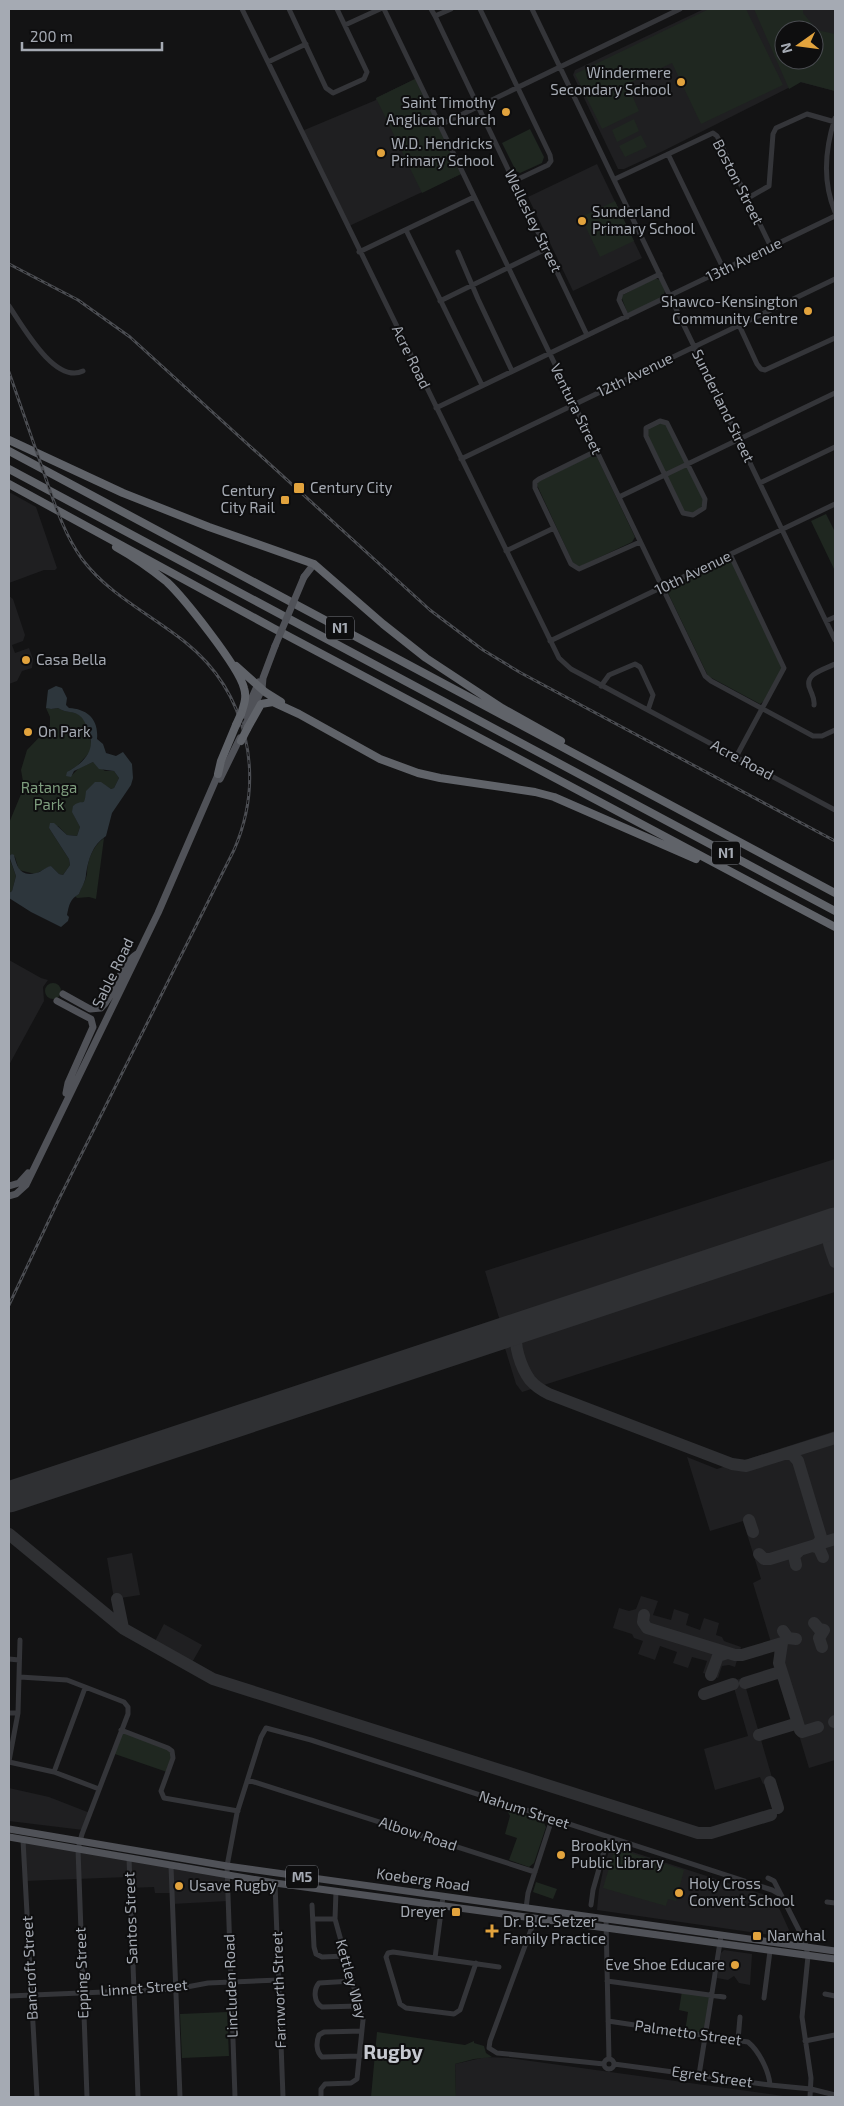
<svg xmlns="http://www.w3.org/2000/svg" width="844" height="2106" font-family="'Exo 2',sans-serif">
<rect width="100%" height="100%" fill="#131314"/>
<path fill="#1f1f21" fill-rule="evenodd" d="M 704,9 L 835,9 L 835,91 L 800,82 L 661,152 L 624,169 L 618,169 L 573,75 L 575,70 ZM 784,30 L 814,30 L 814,60 L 784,60 Z
M 415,79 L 461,174 L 347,227 L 302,131 L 376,100 L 376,98 Z
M 597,164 L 642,258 L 573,291 L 528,197 Z
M 9,492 L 36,507 L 57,568 L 55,570 L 44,570 L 9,583 Z
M 9,596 L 13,599 L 25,635 L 23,641 L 12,645 L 15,653 L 29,648 L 33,659 L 32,668 L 22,671 L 17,681 L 9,684 Z
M 9,960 L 41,978 L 48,980 L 43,987 L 44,1001 L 9,1065 Z
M 835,1159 L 835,1292 L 522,1392 L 516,1384 L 504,1345 L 500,1321 L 485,1271 Z
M 835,1431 L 835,1760 L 809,1768 L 753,1583 L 761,1579 L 743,1521 L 710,1531 L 687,1457 L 717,1469 Z
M 132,1553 L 140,1595 L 114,1599 L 107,1558 Z
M 641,1596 L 658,1601 L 653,1615 L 671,1620 L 674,1609 L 689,1614 L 686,1625 L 700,1630 L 704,1618 L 719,1623 L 716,1635 L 722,1637 L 724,1641 L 741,1647 L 735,1667 L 729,1665 L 722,1666 L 718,1678 L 703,1673 L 707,1661 L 692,1657 L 688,1668 L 673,1663 L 677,1652 L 660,1646 L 655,1660 L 638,1654 L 643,1641 L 634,1638 L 632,1634 L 613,1628 L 619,1608 L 629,1611 L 636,1609 Z
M 164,1624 L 202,1645 L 190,1666 L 153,1645 Z
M 743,1678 L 773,1781 L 763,1784 L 760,1777 L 715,1790 L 704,1749 L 748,1736 L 732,1681 Z
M 9,1788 L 49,1797 L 90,1813 L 83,1830 L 9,1821 Z
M 23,1840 L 226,1875 L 228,1901 L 172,1904 L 171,1893 L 155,1893 L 154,1887 L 129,1888 L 128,1877 L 25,1881 Z
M 614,1846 L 769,1896 L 780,1910 L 789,1930 L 785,1937 L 597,1910 L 599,1890 L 604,1866 L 610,1848 Z
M 724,1950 L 752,1954 L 750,1985 L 739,1983 L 734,1976 L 728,1980 L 717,1978 L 721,1953 Z
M 486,2057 L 509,2058 L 791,2097 L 456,2097 L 455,2064 Z"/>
<path fill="#1f2720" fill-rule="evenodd" d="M 709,9 L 746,9 L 783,85 L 701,124 L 672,63 L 627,84 L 639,111 L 602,129 L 575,74 Z
M 754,9 L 803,9 L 803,13 L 817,30 L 835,34 L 835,91 L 801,82 L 789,89 ZM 784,30 L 814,30 L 814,60 L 784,60 Z
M 415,79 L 461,174 L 422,193 L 376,98 Z
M 634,119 L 639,131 L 617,142 L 612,130 Z
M 530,129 L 544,157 L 542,163 L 520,173 L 516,171 L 502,143 Z
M 641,135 L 647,147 L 625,157 L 619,146 Z
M 615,201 L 634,241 L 600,257 L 581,217 Z
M 655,278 L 660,280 L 665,291 L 663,297 L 629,313 L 627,312 L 621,296 Z
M 664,421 L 705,503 L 693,515 L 683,513 L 646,436 L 646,428 Z
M 590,456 L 597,457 L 635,537 L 632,542 L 579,567 L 573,563 L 537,485 L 538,482 Z
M 826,514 L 835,532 L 835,571 L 811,521 Z
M 724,560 L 729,560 L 733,563 L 782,668 L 764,701 L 760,704 L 708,676 L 668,593 L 667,589 L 670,586 Z
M 46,708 L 51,709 L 58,708 C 66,713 71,711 78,714 C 89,720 93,741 90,752 L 77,766 L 69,771 L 72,775 L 79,768 L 93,762 L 105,771 L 114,771 L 119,778 L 114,788 L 111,789 L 106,786 L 86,795 L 87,800 L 84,803 L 73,806 L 74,815 L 80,827 L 77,836 L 67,835 L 58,826 L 49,828 L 69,859 L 70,865 L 63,875 L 59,874 L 51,866 L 35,874 L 19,870 L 15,857 L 12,854 L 9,857 L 16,876 L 12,891 L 9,893 L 9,823 L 24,787 L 21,770 L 27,750 L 50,726 L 50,717 Z
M 104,838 L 96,899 L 89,897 L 77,898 L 75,896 L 79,894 C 81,888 86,880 87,874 C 87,861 92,847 104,838 Z
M45 991a8 8 0 1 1 16 0a8 8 0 1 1-16 0Z
M 122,1730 L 169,1747 L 173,1755 L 167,1772 L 112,1753 Z
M 510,1810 L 543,1821 L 546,1827 L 534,1863 L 529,1867 L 509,1860 L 517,1838 L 505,1834 L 510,1816 L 508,1812 Z
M 615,1848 L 684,1870 L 676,1901 L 668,1899 L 666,1906 L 603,1888 Z
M 536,1882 L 557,1889 L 553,1899 L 533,1892 Z
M 682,1991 L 712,1995 L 705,2035 L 685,2032 L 688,2012 L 679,2010 Z
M 227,2012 L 229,2056 L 182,2058 L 180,2014 Z
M 377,2032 L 465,2045 L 474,2041 L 474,2043 L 484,2046 L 486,2053 L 492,2057 L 474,2059 L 455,2064 L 456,2097 L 371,2097 Z"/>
<path fill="#2d363c" d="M 56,686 L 62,688 L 67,698 L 66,705 L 69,708 C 87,709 99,719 97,739 L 103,744 L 106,753 L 116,756 L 123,752 L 132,764 L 133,778 L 131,785 L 112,813 L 106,836 C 92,845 88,860 86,874 C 86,881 81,888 79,894 C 70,899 69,905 67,915 L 69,917 L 68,921 L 61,927 L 31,912 L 9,898 L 9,893 L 12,891 L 16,876 L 9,856 L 12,854 L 14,855 C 17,867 20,877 36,873 C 42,872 45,867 51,866 L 59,874 L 63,875 L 70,865 L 69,859 L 49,828 L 50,823 L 54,823 L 67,835 L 77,836 L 80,827 L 72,812 L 73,806 C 84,797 84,810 86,791 L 95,782 L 101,782 L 111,789 L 114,788 L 119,778 L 114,771 L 99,769 L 93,762 L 74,771 L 71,777 L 66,776 L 67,772 C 84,763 97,750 88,729 C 86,725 84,719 80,716 C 75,711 65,713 58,708 L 51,709 L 46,708 L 48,690 Z"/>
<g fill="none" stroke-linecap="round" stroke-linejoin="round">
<path stroke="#2f3033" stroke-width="12" d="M 835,1224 C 822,1234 831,1249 835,1262
M 809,1232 L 822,1232 L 828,1240
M 530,1324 L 519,1331 C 511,1342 522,1369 530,1380 C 535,1386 541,1390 549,1394 L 732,1464 L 746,1466 L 835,1438
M 496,1336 L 508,1335 L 516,1343
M 784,1454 L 792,1454 L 798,1461 L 821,1537 L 820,1541 L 815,1546
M 749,1520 L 753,1532
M 9,1534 L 124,1629 L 213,1679 L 698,1833 L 711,1833 L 771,1815
M 813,1546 L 819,1548 L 823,1557
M 759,1554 L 764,1559 L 770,1559 L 835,1539
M 796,1565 L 794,1556 L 799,1551
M 117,1599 L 123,1628
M 644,1615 L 643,1622 L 647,1628 L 735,1655 L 742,1655 L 782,1643
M 814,1623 L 819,1629 L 824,1630 L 819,1638 L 822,1647
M 783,1631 L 788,1638 L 796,1639
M 782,1643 L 779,1663 L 800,1730 L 802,1732 L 818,1727
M 711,1675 L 718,1656 L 727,1653
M 745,1683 L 780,1672
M 704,1694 L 733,1684
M 834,1722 L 835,1721
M 759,1735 L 795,1724
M 770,1782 L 778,1808"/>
<path stroke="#2f3033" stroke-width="31" d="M 9,1497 L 835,1223"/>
<path stroke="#343539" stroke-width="5" d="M 242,9 L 559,658 L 571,669 L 835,810
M 289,9 L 326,88 L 333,93 L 364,79 L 367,72 L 337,9
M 384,9 L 705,676 L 711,681 L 813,736 L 822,736 L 835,730
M 431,9 L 435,16
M 451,9 L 435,16 L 587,335
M 480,9 L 550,155 L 551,161 L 548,165 L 514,181
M 532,9 L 835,640
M 345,25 L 380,9
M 268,62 L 306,44
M 835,118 C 825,149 822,181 835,212
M 440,125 L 680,9
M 668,154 L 724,270
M 615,179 L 713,133 L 717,136 L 771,247
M 748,198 L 769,186 L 773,134 L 776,128 L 807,114 L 835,122
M 406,230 L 482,385
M 359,252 L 474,197
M 458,252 L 478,299 L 512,371
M 440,301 L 546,249
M 9,306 C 22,325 55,385 83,371
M 627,317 L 619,300 L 621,293 L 660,274
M 739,325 L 757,364 L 761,369 L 765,370 L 835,338
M 436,408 L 835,216
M 660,421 L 667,423 L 705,499 L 704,508 L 693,515 L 683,513 L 646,436 L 646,428 Z
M 596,451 L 539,479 L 535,482 L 535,488 L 571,564 L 579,569 L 640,542
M 461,459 L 835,279
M 760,483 L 835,447
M 619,497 L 835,393
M 506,551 L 554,528
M 730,554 L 784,668 L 736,757
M 826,621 L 835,617
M 550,641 L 835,504
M 601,686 L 609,675 L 635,664 L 640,667 L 653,695 L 648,710
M 814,705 C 815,699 812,695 810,689 C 803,674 825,669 835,664
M 9,1659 L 19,1660
M 20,1677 L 67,1680 L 124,1702 L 128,1707 L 128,1714 L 82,1834 L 78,1849 L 87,2097
M 9,1713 L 18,1713
M 121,1730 L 168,1748 L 172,1751 L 173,1758 L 161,1791 L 164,1798 L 238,1811
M 9,1761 L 18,1713 L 20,1640
M 9,1762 L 54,1772 L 99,1789
M 54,1772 L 85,1688
M 248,1780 L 535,1872
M 23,1840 L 37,2097
M 129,1858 L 138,2097
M 171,1866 L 180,2097
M 768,1878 L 774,1881 L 805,1942 L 808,1956 L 802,2017 L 811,2078 L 810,2097
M 275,1883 L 283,2097
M 827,1902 L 835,1903
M 312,1905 L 314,1947 L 316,1954 L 322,1957 L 345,1956
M 591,1905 L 593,1890 L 608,1837
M 526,1908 L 528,1893 L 552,1819
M 313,1919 L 335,1919
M 542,1919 L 532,1927 L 490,2041 L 489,2048 L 497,2053 L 604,2064
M 606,1920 L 609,2059
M 435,1958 L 443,1897
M 476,1963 L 460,2010 L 454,2014 L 406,2008 L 400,2004 L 386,1957 L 388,1953 L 393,1952 L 499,1967
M 352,1981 L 319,1983 C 313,1990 314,2003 322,2007 L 359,2006
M 607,1981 L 724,1997
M 825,1994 L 835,1996
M 9,1996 L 176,1989 L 208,1983 L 279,1980
M 764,1998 L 770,1951
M 608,2021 L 748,2042 C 759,2051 769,2071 770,2085
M 738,2040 L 740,2017
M 805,2041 L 835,2035
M 360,2056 L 322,2057 C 316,2052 316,2042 319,2035 L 324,2032 L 362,2031
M604 2064a5 5 0 1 1 10 0a5 5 0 1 1-10 0Z
M 614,2064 L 770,2085 L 811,2089 L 835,2095
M 699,2075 L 721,1936
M 235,2097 L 227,1866 L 237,1813 L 261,1737 L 266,1728 L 311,1740 L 772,1890 L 781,1895
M 321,2097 L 321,2089 L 325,2084 L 351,2083 L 357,2079 L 363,2020 L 335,1919 L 336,1891"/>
<path stroke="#505258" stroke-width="7" d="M 304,577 L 314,564
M 244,715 L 259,682
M 245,726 L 262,689 L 263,678 L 275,646
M 220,779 L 240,738
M 63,994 L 90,1009 L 101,1008 C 117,993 119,965 137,954
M 57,1001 L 91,1019 L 93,1027 L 68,1083 L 66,1093
M 9,1186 L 19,1183 L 28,1173
M 9,1196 L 16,1194 L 26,1185 L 158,913 L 220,770
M 9,1829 L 227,1866 L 835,1951
M 9,1837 L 275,1883 L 835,1959"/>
<path stroke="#606369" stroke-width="8" d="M 9,440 L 123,493 L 209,527 L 314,564 L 383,624 L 426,658 L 502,708 L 561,741
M 9,451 L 835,893
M 9,469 L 835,911
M 9,484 L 273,628 L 835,927
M 116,547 C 134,557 151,569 167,582 C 184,598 239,667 244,688 C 247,697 244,705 241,714
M 236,666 L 265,692 L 281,702
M 247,729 L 261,704 L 273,702 L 299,714 L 380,759 L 418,773 L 440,778 L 535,792 L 554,797 L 696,859
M 218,774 L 221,761 L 236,725"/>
<g stroke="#4b4d52" stroke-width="3">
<path id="rail" d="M 9,264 L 78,300 L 130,337 L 430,610 L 483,650 L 521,673 L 835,841
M 9,372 C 21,407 33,441 45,476 C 55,505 64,534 82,559 C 109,595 150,614 185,642 C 248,692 266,777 234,850 L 58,1201 L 9,1305"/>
</g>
<use href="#rail" stroke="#0e0e0f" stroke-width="1" stroke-dasharray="4" stroke-linecap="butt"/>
<path stroke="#505258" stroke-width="7" d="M 275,646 L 304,577"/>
<path stroke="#606369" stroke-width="8" d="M 236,725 L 241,714
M 241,741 L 247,729"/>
</g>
<g fill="#e2a33d" stroke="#0e0e0f" stroke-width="2">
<circle cx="681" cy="82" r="5"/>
<circle cx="506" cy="112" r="5"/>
<circle cx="381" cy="153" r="5"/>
<circle cx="582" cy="221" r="5"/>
<circle cx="808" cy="311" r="5"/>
<rect x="293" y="482" width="12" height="12" rx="2.5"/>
<rect x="280" y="495" width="10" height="10" rx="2.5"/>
<circle cx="26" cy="660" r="5"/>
<circle cx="28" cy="732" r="5"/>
<circle cx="561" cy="1855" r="5"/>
<circle cx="179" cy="1886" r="5"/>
<circle cx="679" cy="1893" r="5"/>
<rect x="451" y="1907" width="10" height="10" rx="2.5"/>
<path d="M489.5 1923.5h5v5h5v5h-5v5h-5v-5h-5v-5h5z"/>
<rect x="752" y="1931" width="10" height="10" rx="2.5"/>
<circle cx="735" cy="1965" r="5"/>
</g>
<g text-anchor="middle" stroke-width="4" stroke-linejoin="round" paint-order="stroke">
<g fill="#0e0e0f" stroke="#787b82" stroke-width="1">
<rect x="326" y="616.5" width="28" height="23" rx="4"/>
<rect x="712" y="841.5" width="28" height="23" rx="4"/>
<rect x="286" y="1865.5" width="32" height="23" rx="4"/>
</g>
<g font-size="14" font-weight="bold" fill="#a5aab3">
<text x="340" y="633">N1</text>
<text x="726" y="858">N1</text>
<text x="302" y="1882">M5</text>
</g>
<g font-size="15" fill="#a5aab3" stroke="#0e0e0f" text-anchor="start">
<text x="671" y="78" text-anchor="end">Windermere<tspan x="671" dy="17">Secondary School</tspan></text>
<text x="496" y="108" text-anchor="end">Saint Timothy<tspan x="496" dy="17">Anglican Church</tspan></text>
<text x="391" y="149">W.D. Hendricks<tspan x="391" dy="17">Primary School</tspan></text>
<text x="592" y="217">Sunderland<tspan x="592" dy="17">Primary School</tspan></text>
<text x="798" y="307" text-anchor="end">Shawco-Kensington<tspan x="798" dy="17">Community Centre</tspan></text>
<text x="310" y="493">Century City</text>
<text x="275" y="496" text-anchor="end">Century<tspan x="275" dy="17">City Rail</tspan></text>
<text x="36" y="665">Casa Bella</text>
<text x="38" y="737">On Park</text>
<text x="571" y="1851">Brooklyn<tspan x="571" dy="17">Public Library</tspan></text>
<text x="689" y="1889">Holy Cross<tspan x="689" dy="17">Convent School</tspan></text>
<text x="189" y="1891">Usave Rugby</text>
<text x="446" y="1917" text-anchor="end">Dreyer</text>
<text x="503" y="1927">Dr. B.C. Setzer<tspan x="503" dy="17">Family Practice</tspan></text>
<text x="767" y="1941">Narwhal</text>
<text x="725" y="1970" text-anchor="end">Eve Shoe Educare</text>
</g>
<g font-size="15" fill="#a5aab3" stroke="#0e0e0f">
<text transform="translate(738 182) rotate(63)" y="5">Boston Street</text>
<text transform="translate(533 221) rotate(64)" y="5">Wellesley Street</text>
<text transform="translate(744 260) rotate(-26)" y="5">13th Avenue</text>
<text transform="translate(411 357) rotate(64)" y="5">Acre Road</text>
<text transform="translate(635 375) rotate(-26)" y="5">12th Avenue</text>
<text transform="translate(723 406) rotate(64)" y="5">Sunderland Street</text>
<text transform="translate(576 409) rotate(64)" y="5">Ventura Street</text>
<text transform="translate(693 573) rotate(-26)" y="5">10th Avenue</text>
<text transform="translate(742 760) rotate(28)" y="5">Acre Road</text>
<text transform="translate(113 973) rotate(-64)" y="5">Sable Road</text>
<text transform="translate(524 1810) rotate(18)" y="5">Nahum Street</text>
<text transform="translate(418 1834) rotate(18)" y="5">Albow Road</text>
<text transform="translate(423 1880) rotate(8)" y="5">Koeberg Road</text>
<text transform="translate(131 1918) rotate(-92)" y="5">Santos Street</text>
<text transform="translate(30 1968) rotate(-93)" y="5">Bancroft Street</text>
<text transform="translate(82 1973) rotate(-92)" y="5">Epping Street</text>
<text transform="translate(351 1979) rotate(75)" y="5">Kettley Way</text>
<text transform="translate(231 1986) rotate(-92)" y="5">Lincluden Road</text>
<text transform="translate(144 1988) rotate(-4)" y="5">Linnet Street</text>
<text transform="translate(279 1990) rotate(-92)" y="5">Farnworth Street</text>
<text transform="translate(688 2033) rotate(8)" y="5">Palmetto Street</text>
<text transform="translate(712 2077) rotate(8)" y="5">Egret Street</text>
</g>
<g font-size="15" fill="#7e9d7e" stroke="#0e0e0f">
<text x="49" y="793">Ratanga<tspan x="49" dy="17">Park</tspan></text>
</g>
<g font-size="20" font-weight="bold" fill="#c6c9d0" stroke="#0e0e0f">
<text x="393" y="2059">Rugby</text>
</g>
</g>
<rect width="844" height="2106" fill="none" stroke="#a5aab3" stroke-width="20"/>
<g transform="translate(799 45) rotate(256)"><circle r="24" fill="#0e0e0f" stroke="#4a4c51"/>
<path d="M0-4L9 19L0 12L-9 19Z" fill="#e2a33d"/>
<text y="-8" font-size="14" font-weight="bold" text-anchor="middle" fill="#a5aab3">N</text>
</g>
<path d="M22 42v8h140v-8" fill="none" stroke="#a5aab3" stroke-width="2.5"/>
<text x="30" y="42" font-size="15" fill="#a5aab3" stroke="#0e0e0f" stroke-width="4" paint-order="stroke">200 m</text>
</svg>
